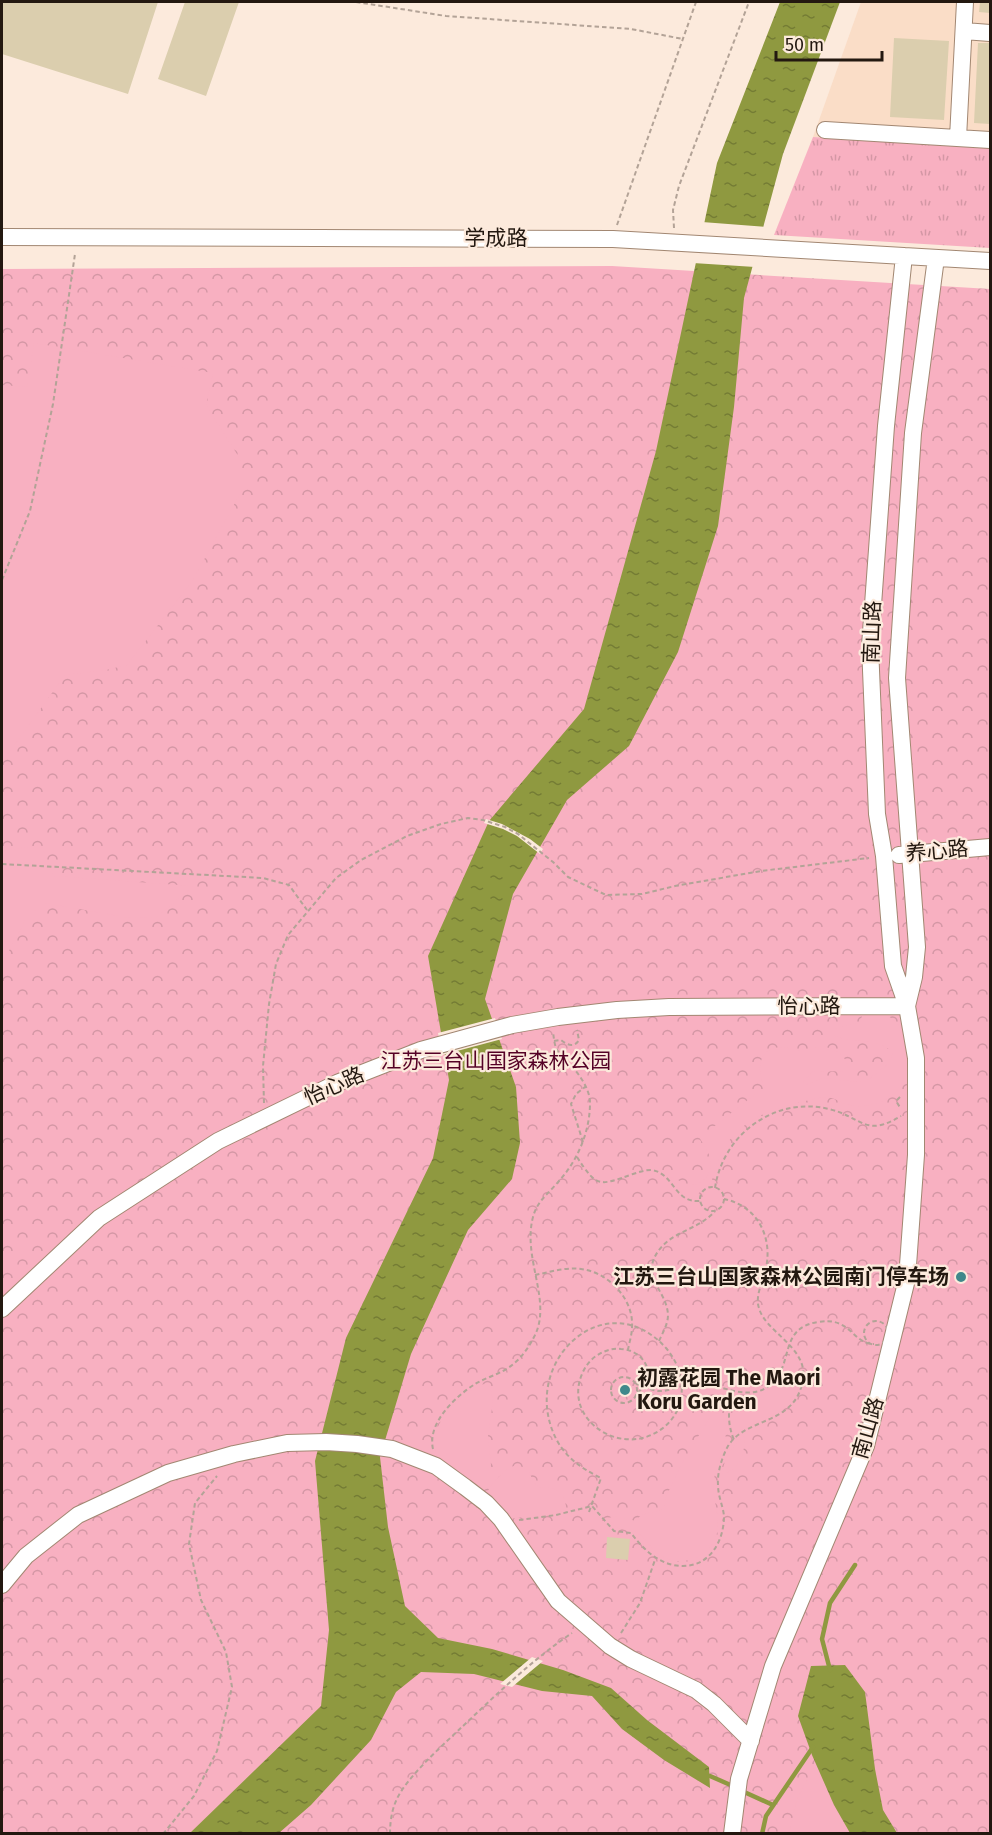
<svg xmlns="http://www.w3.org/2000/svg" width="992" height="1835" font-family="'Fira Sans','Noto Sans SC',sans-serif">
<defs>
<pattern id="grass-tufts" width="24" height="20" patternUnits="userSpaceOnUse" patternTransform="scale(1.5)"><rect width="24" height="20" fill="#f8b0c1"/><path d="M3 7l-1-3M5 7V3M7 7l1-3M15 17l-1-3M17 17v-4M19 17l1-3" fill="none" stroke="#d497a5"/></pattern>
<pattern id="park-crowns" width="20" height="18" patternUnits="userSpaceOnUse" patternTransform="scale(1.5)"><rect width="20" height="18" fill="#f8b0c1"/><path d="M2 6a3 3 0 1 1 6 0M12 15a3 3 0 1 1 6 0" fill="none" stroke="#d497a5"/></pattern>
<pattern id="water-ripples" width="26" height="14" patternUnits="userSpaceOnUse" patternTransform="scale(1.5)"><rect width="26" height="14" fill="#8f9940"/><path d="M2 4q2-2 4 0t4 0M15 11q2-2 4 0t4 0" fill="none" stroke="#747c34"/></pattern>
</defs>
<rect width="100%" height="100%" fill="#fceadc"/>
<path fill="#faddc7" d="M 861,2 L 990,2 L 990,147 L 813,137 Z"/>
<path fill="url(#grass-tufts)" d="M 813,137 L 990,147 L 990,248 L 774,235 Z"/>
<path fill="url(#park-crowns)" d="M 612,266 L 990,289 L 990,1833 L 2,1833 L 2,269 Z"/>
<path fill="#f8b0c1" d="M 34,343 L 213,373 L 206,405 L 242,462 L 242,490 L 193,580 L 127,665 L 106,670 L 65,675 L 2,762 L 2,385 L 27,387 Z
M 41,845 L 54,876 L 193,886 L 157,917 L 130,918 L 45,903 L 27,917 L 2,964 L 2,851 Z
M 879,1013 C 915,1020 917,1078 890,1097 C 879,1105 862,1108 850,1105 C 840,1103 835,1097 824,1097 C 817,1098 809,1100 802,1102 C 765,1109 731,1125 717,1163 C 715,1170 712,1178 711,1185 L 702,1188 L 696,1198 L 691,1199 L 683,1194 L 670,1177 C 678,1178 683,1185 692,1185 C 698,1185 704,1181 707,1176 C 716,1161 707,1150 699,1137 C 722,1122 741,1103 765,1088 C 756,1071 757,1047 783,1047 C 788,1047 792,1050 797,1050 C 806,1051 816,1046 825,1047 C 837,1049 847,1057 848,1068 L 845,1071 L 812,1072 L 803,1082 L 805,1085 L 824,1078 L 857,1082 L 869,1079 L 888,1064 L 893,1053 C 880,1037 852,1044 835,1036 L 834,1030 C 840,1024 852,1026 860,1022 L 862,1016 L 856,1014 Z
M 791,1351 C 801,1368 802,1382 790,1399 C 786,1405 783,1410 777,1413 C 763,1421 748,1426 735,1435 L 731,1419 L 736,1397 C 773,1397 783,1384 791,1351 Z
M 484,1384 L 488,1386 L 491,1391 L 493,1401 L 488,1436 L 491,1465 L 489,1473 L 480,1482 L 472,1485 C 462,1478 445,1470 439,1460 C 422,1431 457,1393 484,1384 Z
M 713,1412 L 720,1414 C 735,1435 717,1457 714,1479 C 711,1498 721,1515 717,1533 C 710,1561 675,1570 655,1551 C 649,1546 646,1538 639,1534 C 631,1528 624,1531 618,1528 C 615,1527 611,1521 608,1518 L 616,1516 L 636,1521 L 641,1515 L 664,1509 L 666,1497 L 681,1465 Z
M 745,1435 C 744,1458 741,1465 722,1476 C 723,1459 732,1447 745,1435 Z
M 516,1465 C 534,1469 528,1479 540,1488 C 554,1485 566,1493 566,1508 L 550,1514 L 507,1519 L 485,1496 C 492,1483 502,1470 516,1465 Z
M 816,1763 L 834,1805 L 850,1833 L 789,1834 L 797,1799 Z"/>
<path fill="url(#water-ripples)" d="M 780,2 L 840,2 L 783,154 L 744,298 L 734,407 L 718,526 L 678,652 L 629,746 L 567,800 L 513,894 L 485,999 L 516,1087 L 520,1143 L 512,1179 L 468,1230 L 411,1354 L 380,1457 L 388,1527 L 405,1606 L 438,1638 L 492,1649 L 563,1670 L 611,1688 L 647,1720 L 709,1767 L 710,1788 L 664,1760 L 622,1729 L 592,1696 L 542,1691 L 474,1674 L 421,1672 L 396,1692 L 371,1740 L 311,1805 L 279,1833 L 189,1834 L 321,1706 L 329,1630 L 315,1461 L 346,1338 L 433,1158 L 449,1080 L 428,956 L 489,821 L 584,709 L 656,451 L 717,163 Z
M 845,1665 L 865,1692 L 875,1769 L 883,1810 L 897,1833 L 850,1833 L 834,1805 L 812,1755 L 798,1716 L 811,1666 Z"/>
<path fill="#fceadc" d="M 702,222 L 766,227 L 755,267 L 693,263 Z
M 486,819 L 502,824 L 530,839 L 543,849 L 540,854 L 517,836 L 503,829 L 484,823 Z
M 495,1018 L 502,1039 L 442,1055 L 438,1033 Z
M 532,1657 L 543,1661 L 512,1687 L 500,1684 Z"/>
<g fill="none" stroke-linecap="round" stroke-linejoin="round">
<path stroke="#8f9940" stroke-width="4.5" d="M 830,1670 L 822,1639 L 830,1603 L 855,1565
M 710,1776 L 735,1787
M 742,1791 L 773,1805
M 762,1834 L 766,1816 L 813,1747"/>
</g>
<path fill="#dbceae" d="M 2,2 L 158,2 L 128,94 L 2,54 Z
M 185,2 L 239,2 L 206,96 L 158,79 Z
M 980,2 L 990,2 L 990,13 L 979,12 Z
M 894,38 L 949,41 L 944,120 L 890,117 Z
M 978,43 L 990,43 L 990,124 L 974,123 Z
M 607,1537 L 630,1539 L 628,1560 L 606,1558 Z"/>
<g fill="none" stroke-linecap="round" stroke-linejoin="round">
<g stroke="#a28772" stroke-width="18">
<path id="minor" d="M 964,31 L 990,33
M 825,130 L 990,140
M 958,138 L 965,2
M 2,237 L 613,239 L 990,261
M 904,256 L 886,426 L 870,646 L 877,814 L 884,856 L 893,966 L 907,1006 L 914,977 L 917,947 L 897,678 L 913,433 L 936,258
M 899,855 L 990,847
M 2,1309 L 99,1218 L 218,1141 L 337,1083 L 421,1050 L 512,1025 L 558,1017 L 617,1010 L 669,1007 L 907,1006 L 916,1058 L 916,1155 L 907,1279 L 866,1446 L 773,1666 L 739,1779 L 732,1834
M 2,1585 L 26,1556 L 78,1515 L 168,1473 L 234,1454 L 287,1443 L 326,1442 L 357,1444 L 392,1449 L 436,1466 L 465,1487 L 486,1503 L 501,1519 L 558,1601 L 610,1646 L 631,1659 L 696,1690 L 714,1704 L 751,1741"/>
</g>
<path stroke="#b3a397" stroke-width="2" stroke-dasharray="4.5 3" stroke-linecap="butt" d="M 356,2 L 446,16 L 631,29 L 683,39
M 617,225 L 696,2
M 674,228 L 673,210 L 679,186 L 749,2
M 2,580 L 30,511 L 53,404 L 75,254
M 2,864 L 263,878 L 289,885 L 307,910
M 554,1041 L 561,1040 C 567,1045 574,1048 579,1040 L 577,1030
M 900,1097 L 896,1101 L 901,1109
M 264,1103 L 263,1066 L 269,1004 L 276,964 L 288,935 L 336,878 L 361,860 L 407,836 L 441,824 L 468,818 L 483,820 L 505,827 L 518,834 L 553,862 L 568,877 L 606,895 L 642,894 L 675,886 L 761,871 L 869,858
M 583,1142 L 571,1104 L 576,1094 L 585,1087
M 577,1157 C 597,1188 599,1186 633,1174 C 639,1172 645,1170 651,1170 C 675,1173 673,1203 700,1201
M700 1199a12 12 0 1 1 24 0a12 12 0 1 1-24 0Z
M 715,1188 C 723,1134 775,1096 829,1109 C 862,1117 865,1138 901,1116
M 535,1275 C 550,1272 565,1267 581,1269 C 608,1272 634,1299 632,1327 C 632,1335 629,1343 628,1350
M864 1333a12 12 0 1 1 24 0a12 12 0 1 1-24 0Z
M 659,1341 C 663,1332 668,1324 668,1315 C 667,1290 639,1277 659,1250 C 673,1231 700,1229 715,1211
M611 1390a13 13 0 1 1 26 0a13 13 0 1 1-26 0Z
M 636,1384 C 643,1386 650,1390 658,1391 C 671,1392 684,1383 698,1383 C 721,1384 747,1402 769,1386 C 795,1367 777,1328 818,1322 C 851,1316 852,1344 874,1344
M 733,1391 C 728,1409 727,1423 734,1440
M 433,1449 C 427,1423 455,1397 475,1384 C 485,1378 497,1375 508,1368 C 519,1361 528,1349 534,1337 C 553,1302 522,1259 533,1217 C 537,1201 549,1193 559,1181 C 578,1160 590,1131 590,1103 C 590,1087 576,1070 566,1060 C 563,1056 559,1053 557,1050 C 554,1044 554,1038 553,1032
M 589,1512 L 601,1478 C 580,1468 562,1455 553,1432 C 523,1358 607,1283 666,1348 C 678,1362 684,1380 681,1398 C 678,1417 664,1431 646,1437 C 608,1449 565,1414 582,1374 C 585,1367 589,1361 596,1356 C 604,1351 611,1348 621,1349 C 645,1350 659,1377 637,1393
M 519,1520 L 556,1515 L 592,1506 L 614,1531 L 631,1533 C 644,1550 660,1566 683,1566 C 710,1566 724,1541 724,1516 C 723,1506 718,1496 718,1485 C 717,1473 722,1457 728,1446 C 747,1416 796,1426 803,1379 C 808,1347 765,1332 759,1308 C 755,1297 762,1283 765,1272 C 774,1240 759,1206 724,1199
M 621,1633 L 640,1603 L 656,1557
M 163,1834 L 194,1796 L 217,1751 L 232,1687 L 226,1652 L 201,1600 L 189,1544 L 195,1503 L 217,1476
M 390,1834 C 390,1818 393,1803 402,1790 C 417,1768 444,1744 463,1726 C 498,1693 532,1660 572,1633"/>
<use href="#minor" stroke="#fff" stroke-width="16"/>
</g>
<g fill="#40888b" stroke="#fceadc" stroke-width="2">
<circle cx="961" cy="1277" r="6"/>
<circle cx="625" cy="1390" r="6"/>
</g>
<g text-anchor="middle" stroke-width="4.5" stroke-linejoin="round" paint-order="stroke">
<g font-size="21" fill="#231810" stroke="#fceadc">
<text x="496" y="245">学成路</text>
<text transform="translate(872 632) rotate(-88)" y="7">南山路</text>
<text transform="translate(937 851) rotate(-5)" y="7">养心路</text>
<text x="809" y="1013">怡心路</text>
<text transform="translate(334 1086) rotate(-24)" y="7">怡心路</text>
<text transform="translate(868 1428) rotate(-74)" y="7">南山路</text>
</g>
<g font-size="21" fill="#550126" stroke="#fceadc">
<text x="496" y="1068">江苏三台山国家森林公园</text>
</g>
<g font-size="21" font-weight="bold" fill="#231810" stroke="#fceadc" text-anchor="end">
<text x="949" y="1284">江苏三台山国家森林公园南门停车场</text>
<text x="637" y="1385" text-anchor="start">初露花园 The Maori<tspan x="637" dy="24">Koru Garden</tspan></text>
</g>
</g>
<rect width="992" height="1835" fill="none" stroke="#231810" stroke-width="6"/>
<path d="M776 51v9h106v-9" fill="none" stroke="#231810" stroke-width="3"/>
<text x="785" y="51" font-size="18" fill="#231810" stroke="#fceadc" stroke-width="4.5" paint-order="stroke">50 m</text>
</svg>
